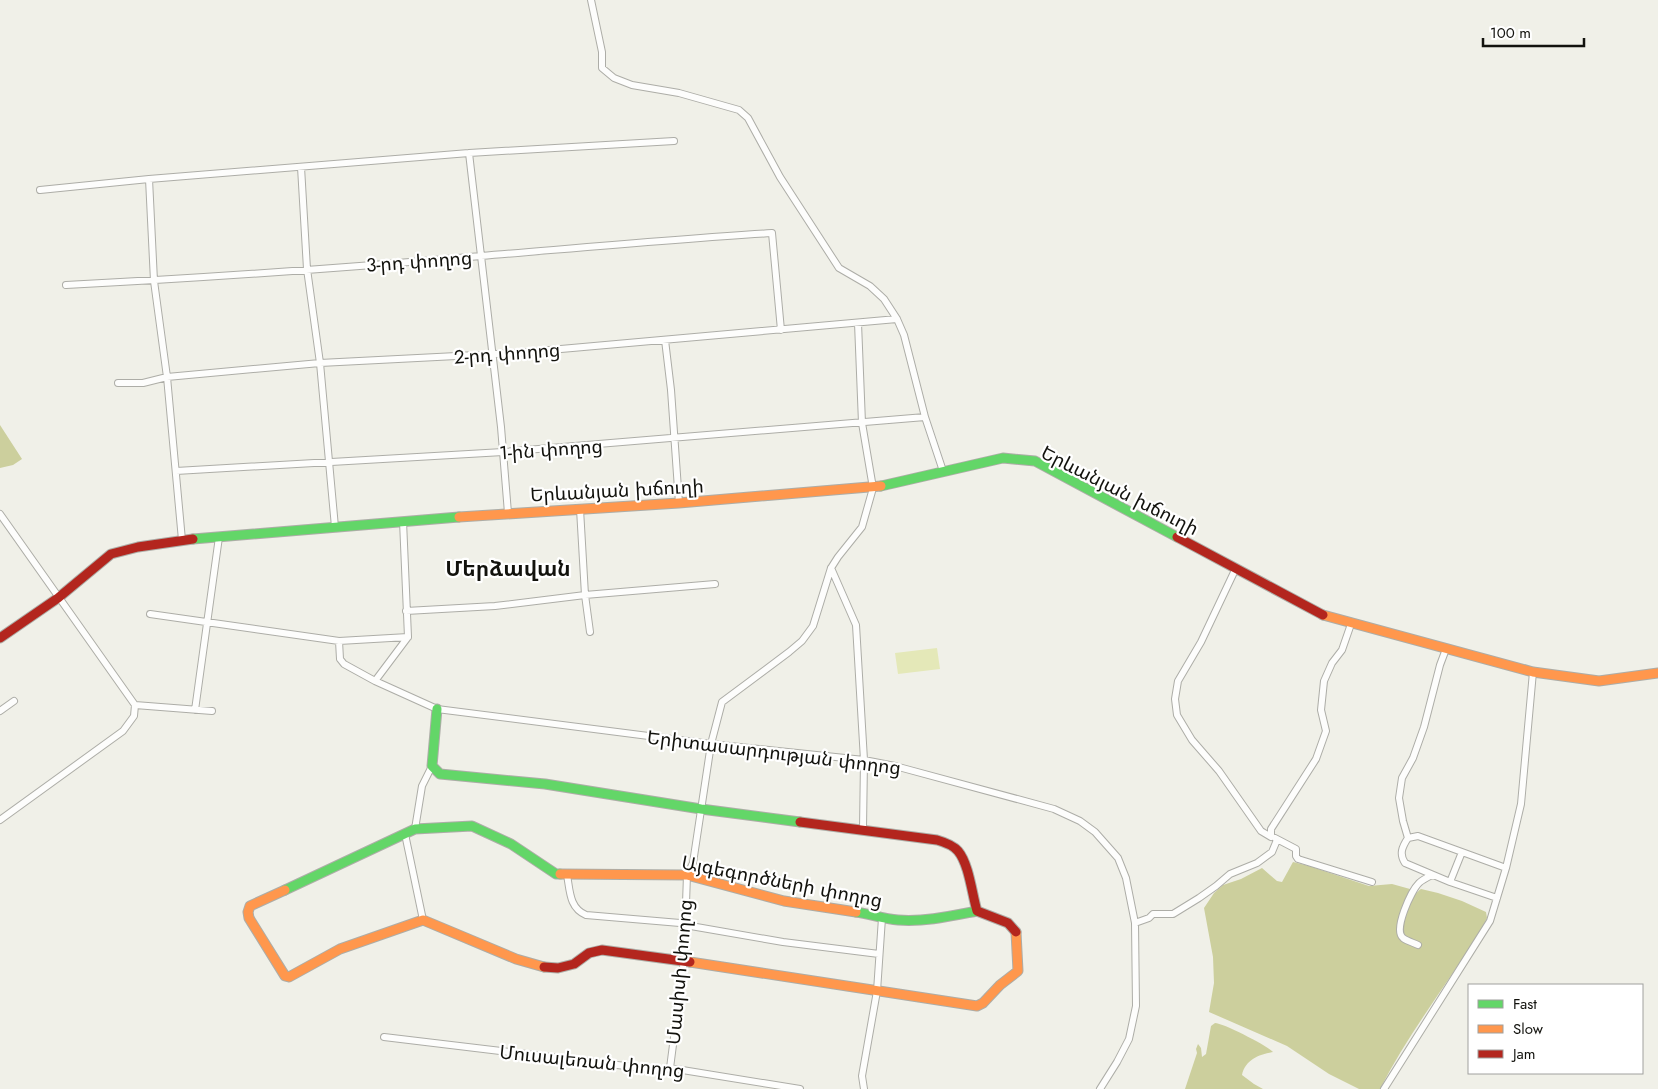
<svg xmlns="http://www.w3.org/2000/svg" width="1658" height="1089" font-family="Jost,'Noto Sans Armenian',sans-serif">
<rect width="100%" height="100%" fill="#f0f0e8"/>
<path fill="#e4e8b8" d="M 937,648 L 940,669 L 898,674 L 895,653 Z"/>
<path fill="#cccf9d" d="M 0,425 L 22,459 L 13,465 L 0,468 Z
M 1293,862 L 1309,866 L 1369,886 L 1392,884 L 1410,889 L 1410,892 L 1398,930 L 1405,936 C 1399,923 1409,897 1421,889 L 1438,893 L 1462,901 L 1486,912 L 1487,918 L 1482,928 C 1449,982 1409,1032 1380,1089 L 1359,1089 L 1329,1074 L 1287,1046 L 1209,1012 L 1214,983 L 1213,957 L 1204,908 L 1214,893 L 1223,885 L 1241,879 L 1262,868 L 1277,881 L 1282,882 Z
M 1215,1023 C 1223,1023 1268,1046 1273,1052 C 1259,1054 1245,1060 1242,1075 L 1254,1084 L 1263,1089 L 1185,1089 L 1197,1053 L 1196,1049 L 1198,1044 L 1201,1048 L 1202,1057 L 1206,1054 L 1211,1026 Z"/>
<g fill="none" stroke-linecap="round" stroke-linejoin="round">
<g stroke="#adada7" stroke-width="8">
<path id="street" d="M 591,0 L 602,52 L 602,68 L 614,78 L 632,85 L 679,93 L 739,110 L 748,118 L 780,177 L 839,268 L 870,286 L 884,299 L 897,319 L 904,335 L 925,417 L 943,471
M 469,153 L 501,427 L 508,513
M 301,167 L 307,269 L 320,363 L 335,527
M 149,179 L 154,281 L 167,377 L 182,540
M 40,190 L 149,179 L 469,153 L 674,141
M 66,285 C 204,278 343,268 481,256 C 578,248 675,239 772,233 L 781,330
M 665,340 L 671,390 L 679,503
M 118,383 L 143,383 L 167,377 L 320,363 L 516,353 L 897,319
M 176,471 L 503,452 L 925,417
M 580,509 L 585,595 L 590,632
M 0,514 L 135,705 L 212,711
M 831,568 L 856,625 L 864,760 L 863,829
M 1236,568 L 1201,642 L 1178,681 L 1175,699 L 1177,715 L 1192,740 L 1219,771 L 1261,831 L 1271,837 L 1271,829 L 1316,759 L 1326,731 L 1321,710 L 1324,681 L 1332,663 L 1342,650 L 1351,624
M 406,611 L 495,606 L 585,595 L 715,584
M 150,614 L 339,641 L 408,637
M 339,641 L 340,659 L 344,664 L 375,681 L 437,709 L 711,744 L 864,760 L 895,766 L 1054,809 L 1080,821 L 1095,832 L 1118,858 L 1126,878 L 1135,923 L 1136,1006 L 1129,1039 L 1117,1062 L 1100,1089
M 375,681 L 408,637 L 403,521
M 195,710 L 219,537
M 0,711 L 14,701
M 0,820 L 123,731 L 134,716 L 135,705
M 415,829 L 422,786 L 432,766
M 405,834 L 423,920
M 1275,838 L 1296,849 L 1296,856 L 1298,859 L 1372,882
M 1408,838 L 1403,821 L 1399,798 L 1402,778 L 1413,758 L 1424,727 L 1440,665 L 1446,649
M 567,875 C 570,890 569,908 586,915 L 680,923 L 685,925 L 783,942 L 879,954
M 1450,882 L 1405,863 C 1399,854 1402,847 1408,838 L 1418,836 L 1462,852
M 1497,898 L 1450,882 L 1462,852 L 1506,868
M 1135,923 L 1149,918 L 1153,914 L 1173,914 L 1199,898 L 1216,886 L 1230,874 L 1257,863 L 1272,852 L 1277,840
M 1418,945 C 1414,943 1407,941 1403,938 C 1393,930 1411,891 1419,883 C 1422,880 1428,877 1432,875
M 384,1037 L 659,1070 L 670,1068 L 800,1089
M 670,1068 L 684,960 L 687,875 L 693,863 L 711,744 L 722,702 L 789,652 L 802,641 L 813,626 L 831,568 L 838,557 L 862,527 L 873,488 L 862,423 L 858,323
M 864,1089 L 862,1076 L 877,991 L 882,918
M 1384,1089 L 1490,921 L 1506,868 L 1521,804 L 1533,672"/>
</g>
<g stroke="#adada7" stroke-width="11">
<path id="fast" d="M 881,486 L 1003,458 L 1035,461 L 1177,537
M 193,539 L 459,517
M 437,709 L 432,766 L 440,774 L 545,784 L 701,809 L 800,822
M 285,890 L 415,829 L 472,826 L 511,844 L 556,874 L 560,874
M 856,912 C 870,914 884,919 898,920 C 925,922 951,916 977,911"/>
</g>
<g stroke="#adada7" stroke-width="11">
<path id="slow" d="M 459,517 L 679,503 L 881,486
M 1323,615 L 1533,672 L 1599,681 L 1658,673
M 560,874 L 687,875 L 784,901 L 856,912
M 285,890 L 250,906 L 248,912 L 249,918 L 285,976 L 289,977 L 340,949 L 423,920 L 516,959 L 544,967
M 690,962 L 977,1006 L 983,1003 L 1000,985 L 1018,971 L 1016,932"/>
</g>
<g stroke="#adada7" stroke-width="11">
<path id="jam" d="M 1177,537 L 1323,615
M 0,638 L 58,598 L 111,554 L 138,547 L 193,539
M 800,822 L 937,840 C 944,842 953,845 958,851 C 969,864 972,894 977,911 L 1008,923 L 1016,932
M 544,967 L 558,968 L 574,964 L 589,953 L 602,950 L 690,962"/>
</g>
<use href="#street" stroke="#fdfdfc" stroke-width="6"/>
<use href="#fast" stroke="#63d668" stroke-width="9"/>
<use href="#slow" stroke="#ff974d" stroke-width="9"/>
<use href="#jam" stroke="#b3261e" stroke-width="9"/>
</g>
<g text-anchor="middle" stroke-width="4.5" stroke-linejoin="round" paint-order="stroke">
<g font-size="19" fill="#12120d" stroke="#fff">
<text transform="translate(419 261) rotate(-4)" y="7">3-րդ փողոց</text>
<text transform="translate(507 353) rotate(-4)" y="7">2-րդ փողոց</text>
<text transform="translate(551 449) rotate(-4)" y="7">1-ին փողոց</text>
<text transform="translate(617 490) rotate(-3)" y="7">Երևանյան խճուղի</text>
<text transform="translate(1120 490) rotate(27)" y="7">Երևանյան խճուղի</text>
<text transform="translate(774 752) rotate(7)" y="7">Երիտասարդության փողոց</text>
<text transform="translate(782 881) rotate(11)" y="7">Այգեգործների փողոց</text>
<text transform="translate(679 972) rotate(-85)" y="7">Մասիսի փողոց</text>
<text transform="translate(592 1061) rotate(6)" y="7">Մուսալեռան փողոց</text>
</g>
<g font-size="21" font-weight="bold" fill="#12120d" stroke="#fff">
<text x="508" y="576">Մերձավան</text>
</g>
</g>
<rect x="1468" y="984" width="175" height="90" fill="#ffffff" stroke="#a0a09e"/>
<rect x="1478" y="1000" width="25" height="8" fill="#63d668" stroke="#a0a09e"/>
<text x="1513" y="1009" font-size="15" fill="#12120d">Fast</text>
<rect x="1478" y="1025" width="25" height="8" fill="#ff974d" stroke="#a0a09e"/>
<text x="1513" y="1034" font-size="15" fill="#12120d">Slow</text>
<rect x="1478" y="1050" width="25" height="8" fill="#b3261e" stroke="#a0a09e"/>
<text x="1513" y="1059" font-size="15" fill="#12120d">Jam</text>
<path d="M1483 38v8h101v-8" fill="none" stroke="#12120d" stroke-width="2.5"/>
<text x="1490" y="38" font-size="15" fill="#12120d" stroke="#ffffff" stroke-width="4" paint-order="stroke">100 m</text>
</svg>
